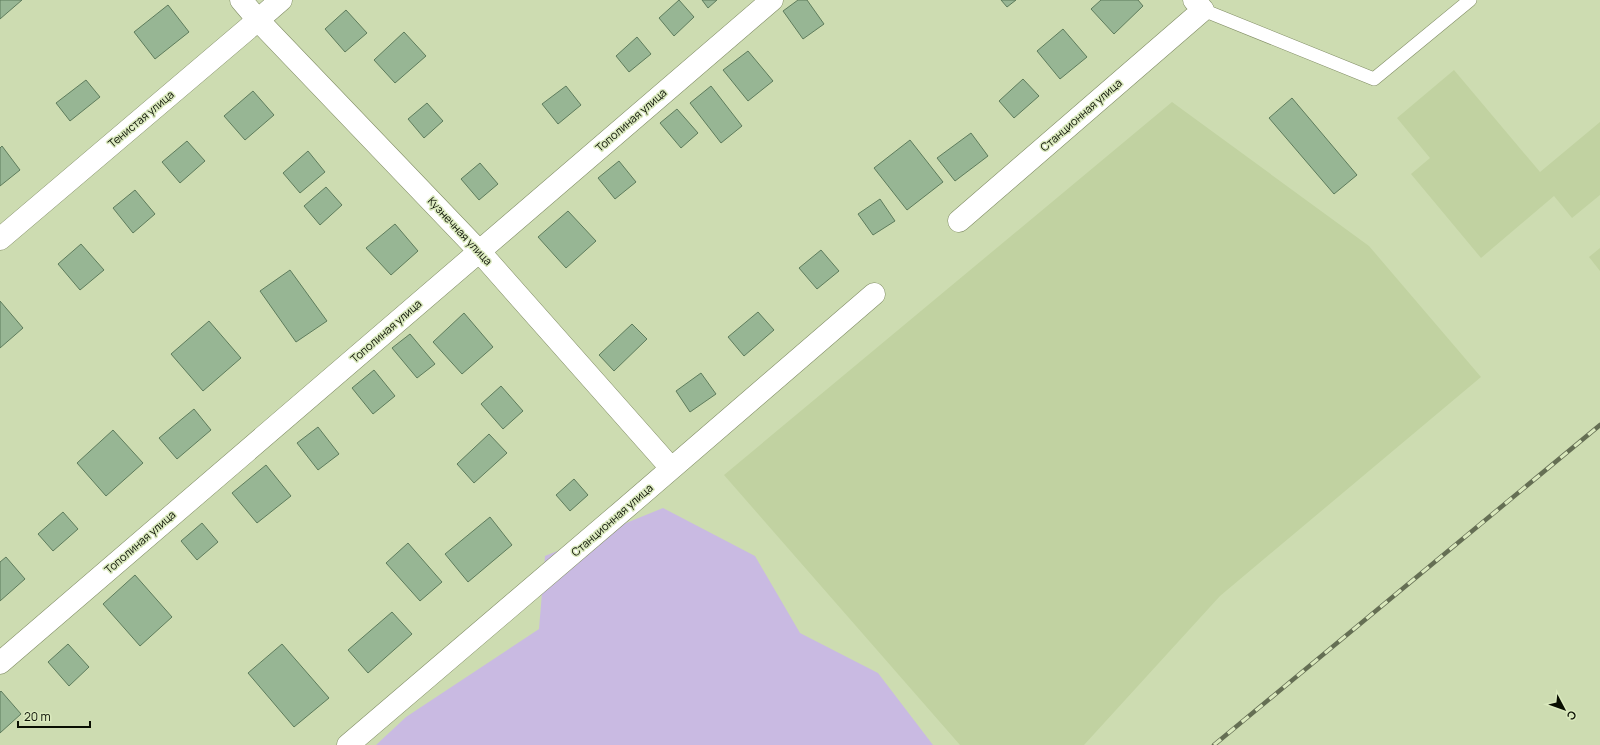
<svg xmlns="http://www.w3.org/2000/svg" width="1600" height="745" font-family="Manrope,sans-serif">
<rect width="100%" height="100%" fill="#cddcb1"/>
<path fill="#c1d2a1" d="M 1454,70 L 1540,172 L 1600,122 L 1600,195 L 1572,218 L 1554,196 L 1481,258 L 1411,174 L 1430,158 L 1397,118 Z
M 1172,102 L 1369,246 L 1481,377 L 1220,596 L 1084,745 L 960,745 L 724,475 Z
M 1600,248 L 1600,271 L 1589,257 Z"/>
<path fill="#c9bae2" d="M 663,508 L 755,556 L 800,633 L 878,673 L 933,745 L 376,745 L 406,717 L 539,629 L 545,556 Z"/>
<path fill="#97b694" stroke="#5e7c5c" d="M 0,0 L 22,0 L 0,19 Z
M 679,0 L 694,17 L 674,36 L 659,18 Z
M 702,0 L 717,0 L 708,8 Z
M 798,0 L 807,0 L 824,24 L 803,39 L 783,11 Z
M 1001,0 L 1016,0 L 1007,7 Z
M 1101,0 L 1138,0 L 1143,6 L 1114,34 L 1091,9 Z
M 168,5 L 189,32 L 155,59 L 134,32 Z
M 346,10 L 367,33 L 345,52 L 325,29 Z
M 1063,29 L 1087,57 L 1060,79 L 1037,51 Z
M 404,32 L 426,56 L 395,83 L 374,60 Z
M 637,37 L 651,54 L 629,72 L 616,56 Z
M 748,51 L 773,81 L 748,101 L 723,70 Z
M 1023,79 L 1039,96 L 1014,118 L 999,101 Z
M 86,80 L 100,97 L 70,121 L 56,103 Z
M 566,86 L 581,105 L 558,124 L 542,104 Z
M 711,86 L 742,126 L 721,143 L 690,103 Z
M 253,91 L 274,115 L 245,140 L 224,116 Z
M 1292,98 L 1357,175 L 1334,194 L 1269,118 Z
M 427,103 L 443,121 L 424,138 L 408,119 Z
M 677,109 L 698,133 L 681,148 L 660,123 Z
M 971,133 L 988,156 L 955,181 L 937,158 Z
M 910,140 L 943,182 L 907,210 L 874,168 Z
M 187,141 L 205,161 L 180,183 L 162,162 Z
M 2,146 L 20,170 L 0,186 L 0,148 Z
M 308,151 L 325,172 L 300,193 L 283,173 Z
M 619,161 L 636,182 L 615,199 L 598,178 Z
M 480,163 L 498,184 L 479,200 L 461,179 Z
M 326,187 L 342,205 L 320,225 L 304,206 Z
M 135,190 L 155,214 L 133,233 L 113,208 Z
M 880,199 L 895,221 L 873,235 L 858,214 Z
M 568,211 L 596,241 L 566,268 L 538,237 Z
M 395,224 L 418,251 L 391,275 L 366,248 Z
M 81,244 L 104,270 L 80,290 L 58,264 Z
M 821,250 L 839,271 L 817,289 L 799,268 Z
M 290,270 L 327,321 L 296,342 L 260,291 Z
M 0,301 L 23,328 L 0,348 Z
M 758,312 L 774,330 L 744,356 L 728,337 Z
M 464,313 L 493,347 L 462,374 L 433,342 Z
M 209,321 L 241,358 L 203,391 L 171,354 Z
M 632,324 L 647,339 L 614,371 L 599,355 Z
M 410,334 L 435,364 L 417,378 L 392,348 Z
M 374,370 L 395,396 L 373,414 L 352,388 Z
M 701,373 L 716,394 L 690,412 L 676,391 Z
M 501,386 L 523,411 L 503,429 L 481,404 Z
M 194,409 L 211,430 L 177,459 L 159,438 Z
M 318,427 L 339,454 L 318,470 L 297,443 Z
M 113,430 L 143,463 L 106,496 L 77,463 Z
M 489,434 L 507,453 L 474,483 L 457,464 Z
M 266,465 L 291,496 L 257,523 L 232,493 Z
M 574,479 L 588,495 L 570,511 L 556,495 Z
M 63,512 L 78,529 L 53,551 L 38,534 Z
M 490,517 L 512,545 L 468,582 L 445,554 Z
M 202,523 L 218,542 L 197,560 L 181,541 Z
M 408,543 L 442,582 L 420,601 L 386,563 Z
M 6,557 L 25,579 L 0,601 L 0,562 Z
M 135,575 L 172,617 L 140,646 L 103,604 Z
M 392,612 L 412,634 L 368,673 L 348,650 Z
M 68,644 L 89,667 L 69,686 L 48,662 Z
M 282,644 L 329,698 L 294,727 L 248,673 Z
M 1,691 L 21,714 L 0,733 L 0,692 Z"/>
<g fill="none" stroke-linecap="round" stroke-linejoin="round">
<g stroke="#818d65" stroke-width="14">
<path id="service" d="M 1203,10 L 1374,79 L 1470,0"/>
</g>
<g stroke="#818d65" stroke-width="23">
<path id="minor" d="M 959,221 L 1203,10 L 1194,0
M 0,239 L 258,20 L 479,251 L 671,468
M 0,663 L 772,0
M 348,745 L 621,512 L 874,294"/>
</g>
<g stroke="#818d65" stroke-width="23">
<path id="tertiary" d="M 241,0 L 258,20 L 281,0"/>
</g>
<use href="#service" stroke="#fff" stroke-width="13"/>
<use href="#minor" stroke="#fff" stroke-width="22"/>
<use href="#tertiary" stroke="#fff" stroke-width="22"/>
<g stroke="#656f54" stroke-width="4.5">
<path id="rail" d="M 1214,745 L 1600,425"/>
</g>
<use href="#rail" stroke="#dae9bd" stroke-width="3" stroke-dasharray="9" stroke-linecap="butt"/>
</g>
<g text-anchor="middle" stroke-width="3" stroke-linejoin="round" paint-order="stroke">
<g font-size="11" fill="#090e02" stroke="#dae9bd">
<text transform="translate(1081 115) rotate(-41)" y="4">Станционная улица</text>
<text transform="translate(141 119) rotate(-40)" y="4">Тенистая улица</text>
<text transform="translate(631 120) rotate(-41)" y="4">Тополиная улица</text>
<text transform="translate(460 231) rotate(47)" y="4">Кузнечная улица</text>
<text transform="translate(386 331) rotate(-41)" y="4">Тополиная улица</text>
<text transform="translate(612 520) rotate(-41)" y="4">Станционная улица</text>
<text transform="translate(140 542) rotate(-41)" y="4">Тополиная улица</text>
</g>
</g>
<g transform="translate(1564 709) rotate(131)" stroke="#dae9bd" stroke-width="3" paint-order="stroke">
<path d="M0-3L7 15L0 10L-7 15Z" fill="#090e02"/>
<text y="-6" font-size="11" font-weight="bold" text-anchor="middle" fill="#090e02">С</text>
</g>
<path d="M18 721v6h72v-6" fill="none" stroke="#090e02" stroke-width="2"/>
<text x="24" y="721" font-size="12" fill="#090e02" stroke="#dae9bd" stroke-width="3" paint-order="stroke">20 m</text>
</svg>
